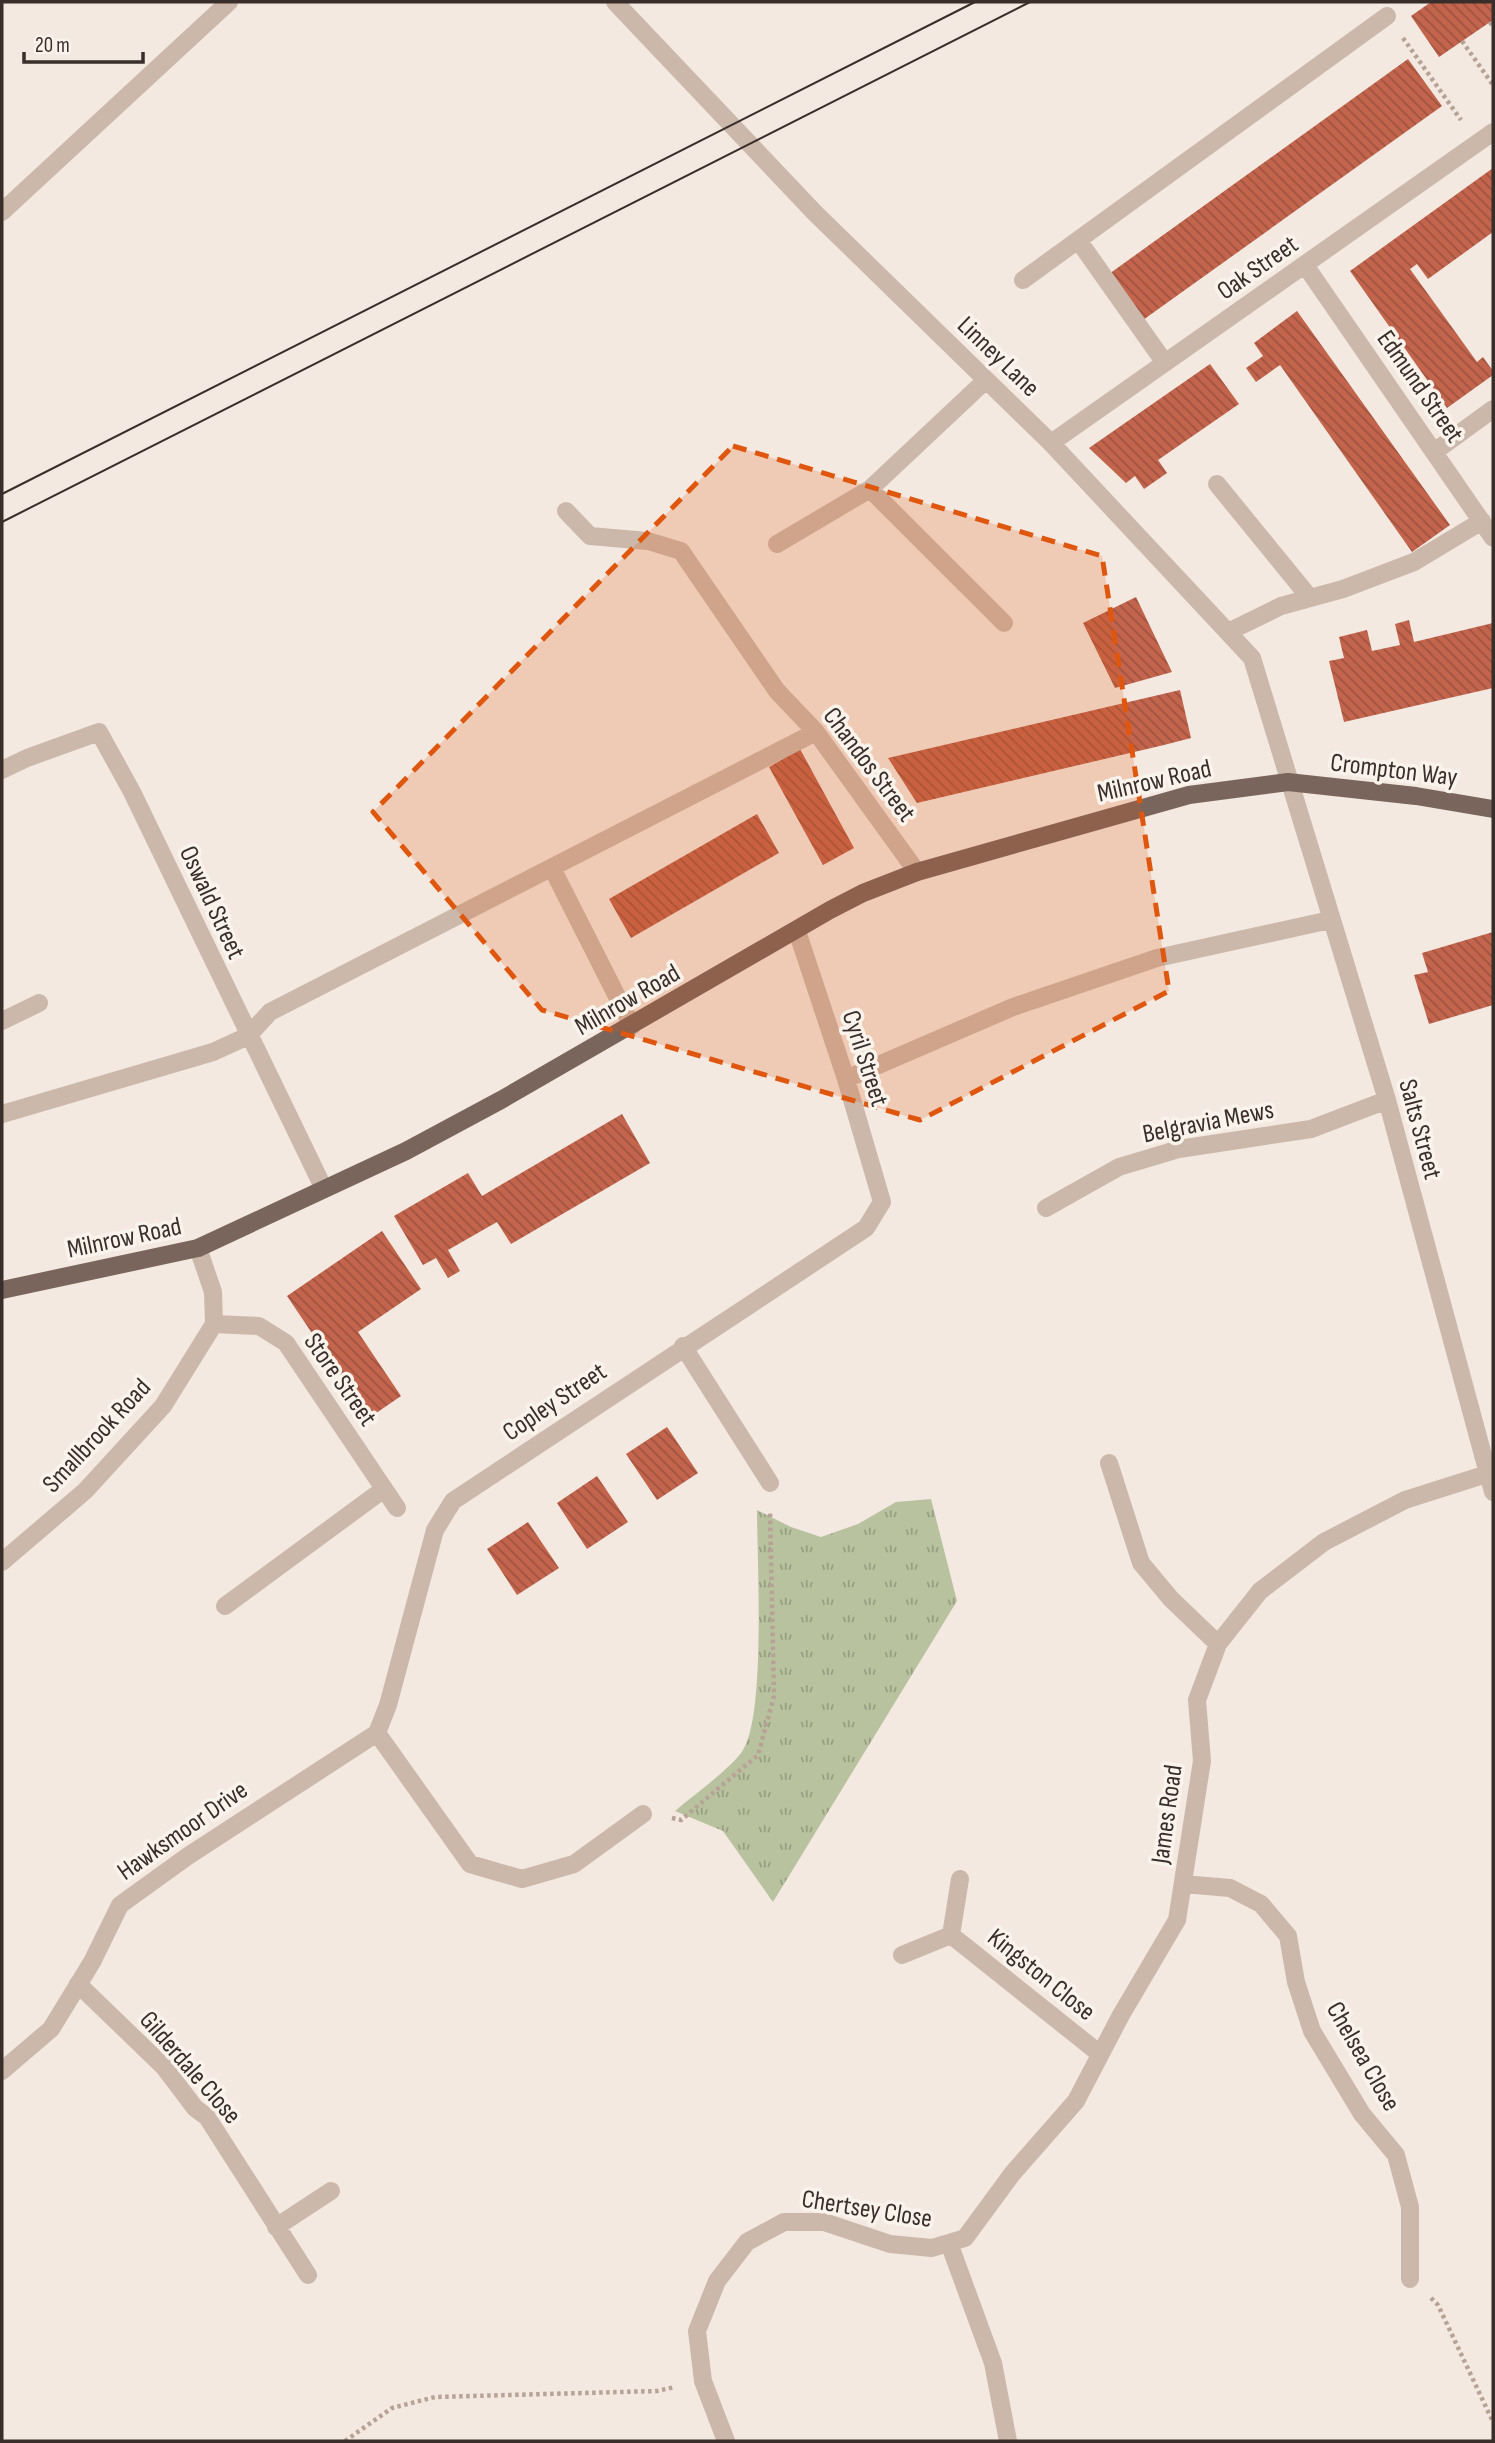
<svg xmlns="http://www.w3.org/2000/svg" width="1495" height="2443" font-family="'Sofia Sans Condensed',sans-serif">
<defs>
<pattern id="grass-tufts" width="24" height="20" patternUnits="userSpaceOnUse" patternTransform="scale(1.75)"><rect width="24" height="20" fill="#b8c29f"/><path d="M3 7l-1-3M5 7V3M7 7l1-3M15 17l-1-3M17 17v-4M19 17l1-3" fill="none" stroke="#979e82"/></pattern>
<pattern id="building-back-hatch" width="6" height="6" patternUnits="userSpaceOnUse" patternTransform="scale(1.75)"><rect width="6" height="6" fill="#c3644d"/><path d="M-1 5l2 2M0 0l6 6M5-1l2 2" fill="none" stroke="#9f5340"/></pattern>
</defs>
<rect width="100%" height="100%" fill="#f3e9e0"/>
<path fill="url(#grass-tufts)" d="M 931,1499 L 957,1601 L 773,1902 L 723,1831 L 675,1811 C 691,1797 733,1767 743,1750 C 766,1713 757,1560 757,1510 L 791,1527 L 821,1537 L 858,1524 L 896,1502 Z"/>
<path fill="url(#building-back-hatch)" d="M 1431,2 L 1493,2 L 1493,20 L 1439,57 L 1411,16 Z
M 1408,59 L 1442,106 L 1143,320 L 1109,274 Z
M 1493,168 L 1493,232 L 1428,279 L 1417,264 L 1410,269 L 1477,362 L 1483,357 L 1493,371 L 1493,375 L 1447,408 L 1350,271 Z
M 1297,311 L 1450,525 L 1412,552 L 1280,365 L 1256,382 L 1246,368 L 1263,356 L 1254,343 Z
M 1210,364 L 1239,404 L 1158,460 L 1167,473 L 1144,489 L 1135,476 L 1126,483 L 1089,448 Z
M 1136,597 L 1172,672 L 1115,688 L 1083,623 Z
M 1409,620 L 1414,642 L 1493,623 L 1493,688 L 1344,722 L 1329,661 L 1344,658 L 1339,637 L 1367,630 L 1372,651 L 1400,645 L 1395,624 Z
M 1180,690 L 1191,738 L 1164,745 L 917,803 L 888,758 Z
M 800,749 L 854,848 L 823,865 L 769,767 Z
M 757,814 L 779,853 L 631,938 L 609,899 Z
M 1493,932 L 1493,1005 L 1429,1024 L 1414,975 L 1428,972 L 1422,953 Z
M 622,1114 L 650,1163 L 511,1244 L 497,1222 L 448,1250 L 460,1271 L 448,1278 L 436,1258 L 423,1265 L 394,1216 L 468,1173 L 482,1196 Z
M 382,1231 L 421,1289 L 358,1332 L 401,1396 L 369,1418 L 287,1296 Z
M 667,1427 L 698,1473 L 657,1500 L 626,1454 Z
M 597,1476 L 628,1522 L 587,1549 L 557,1503 Z
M 528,1522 L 559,1568 L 517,1595 L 487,1549 Z"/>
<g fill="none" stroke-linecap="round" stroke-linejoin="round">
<path stroke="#b7a296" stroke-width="4.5" stroke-dasharray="3.5 3.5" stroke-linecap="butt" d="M 1490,22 L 1493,27
M 1403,38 L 1461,120
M 1462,41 L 1493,85
M 672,1818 L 681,1820 L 758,1755 L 774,1696 L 770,1512
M 1431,2298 L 1438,2305 L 1493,2422
M 345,2441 L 392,2408 L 435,2397 L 657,2391 L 675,2387"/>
<path stroke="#cbb8ab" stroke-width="18" d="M 615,2 L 815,213 L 1051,443 L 1252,658 L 1387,1100 L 1493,1492
M 2,212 L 229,2
M 1078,240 L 1165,363
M 1305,265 L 1493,538
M 1023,280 L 1387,16
M 1051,443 L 1493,132
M 1434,452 L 1493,409
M 1217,484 L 1310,598
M 870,489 L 1004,623
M 566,511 L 590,536 L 648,541 L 681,551 L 777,691 L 816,732 L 917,872
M 777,544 L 870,489 L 986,380
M 1228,632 L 1281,606 L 1343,589 L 1414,562 L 1482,521
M 2,770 L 27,758 L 99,732 L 132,792 L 324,1189
M 552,868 L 632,1026
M 2,1021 L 39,1003
M 846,1079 L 1013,1007 L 1157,958 L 1330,920
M 2,1114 L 213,1052 L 248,1036 L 270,1012 L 816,732
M 1046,1208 L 1119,1167 L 1179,1149 L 1311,1129 L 1387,1100
M 214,1324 L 259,1326 L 286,1343 L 397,1508
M 683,1346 L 770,1483
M 1109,1463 L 1141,1563 L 1171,1599 L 1218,1644
M 2,1562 L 85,1491 L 163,1406 L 214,1324 L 213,1292 L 198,1248
M 225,1606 L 384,1489
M 377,1733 L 388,1705 L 435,1530 L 453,1501 L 866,1228 L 882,1202 L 846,1079 L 797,931
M 377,1733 L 470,1864 L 522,1879 L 574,1864 L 643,1814
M 1183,1884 L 1230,1888 L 1261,1904 L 1288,1936 L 1296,1982 L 1312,2031 L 1362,2114 L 1396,2155 L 1410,2207 L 1410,2279
M 951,1935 L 1100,2054
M 902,1955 L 951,1935 L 960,1879
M 78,1984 L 164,2067 L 195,2108 L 207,2117 L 308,2275
M 2,2071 L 51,2029 L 92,1962 L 120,1905 L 188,1856 L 377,1733
M 276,2227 L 331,2191
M 949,2243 L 993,2363 L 1008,2441
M 726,2441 L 703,2381 L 697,2331 L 717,2281 L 747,2242 L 784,2222 L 824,2222 L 890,2244 L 932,2248 L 965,2238 L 1012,2174 L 1076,2101 L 1121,2015 L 1177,1920 L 1202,1761 L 1197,1700 L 1218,1644 L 1260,1591 L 1324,1542 L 1405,1500 L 1493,1472"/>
<path stroke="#7a655c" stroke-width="18" d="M 2,1290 L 198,1248 L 406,1151 L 501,1100 L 830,910 L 863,893 L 917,872 L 1189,795 L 1288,782 L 1416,796 L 1493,809"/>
<path stroke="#392e2a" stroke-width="2" d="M 2,494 L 975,2
M 2,522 L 1030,2"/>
</g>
<path fill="#df570e" fill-opacity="0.2" stroke="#df570e" stroke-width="5" stroke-dasharray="14 9" stroke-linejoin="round" d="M 733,446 L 1102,556 L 1169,991 L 920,1120 L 542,1010 L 373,812 Z"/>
<g text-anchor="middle" stroke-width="7" stroke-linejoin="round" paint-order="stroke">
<g font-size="26" fill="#392e2a" stroke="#faf3ec">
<text transform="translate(1257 267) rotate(-35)" y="9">Oak Street</text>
<text transform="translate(999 356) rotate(44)" y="9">Linney Lane</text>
<text transform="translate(1421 386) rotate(55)" y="9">Edmund Street</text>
<text transform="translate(870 764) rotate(53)" y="9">Chandos Street</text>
<text transform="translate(1394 769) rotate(7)" y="9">Crompton Way</text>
<text transform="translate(1154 780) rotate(-13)" y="9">Milnrow Road</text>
<text transform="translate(213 902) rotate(65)" y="9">Oswald Street</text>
<text transform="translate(627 999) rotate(-30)" y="9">Milnrow Road</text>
<text transform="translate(866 1058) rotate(72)" y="9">Cyril Street</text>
<text transform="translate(1208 1121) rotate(-11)" y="9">Belgravia Mews</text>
<text transform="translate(1421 1129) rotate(75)" y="9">Salts Street</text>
<text transform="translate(124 1237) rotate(-12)" y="9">Milnrow Road</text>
<text transform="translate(341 1379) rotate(55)" y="9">Store Street</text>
<text transform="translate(554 1401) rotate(-34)" y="9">Copley Street</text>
<text transform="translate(96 1435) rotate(-47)" y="9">Smallbrook Road</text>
<text transform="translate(1166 1814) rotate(-82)" y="9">James Road</text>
<text transform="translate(182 1830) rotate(-35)" y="9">Hawksmoor Drive</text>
<text transform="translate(1042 1974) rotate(39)" y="9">Kingston Close</text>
<text transform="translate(1364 2056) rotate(60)" y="9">Chelsea Close</text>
<text transform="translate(191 2067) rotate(49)" y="9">Gilderdale Close</text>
<text transform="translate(867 2208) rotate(9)" y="9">Chertsey Close</text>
</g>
</g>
<rect width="1495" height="2443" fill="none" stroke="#392e2a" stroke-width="7"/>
<path d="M24 52v10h119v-10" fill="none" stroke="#392e2a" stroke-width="3.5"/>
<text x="35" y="52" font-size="21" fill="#392e2a" stroke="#faf3ec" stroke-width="5" paint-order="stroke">20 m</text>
</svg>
